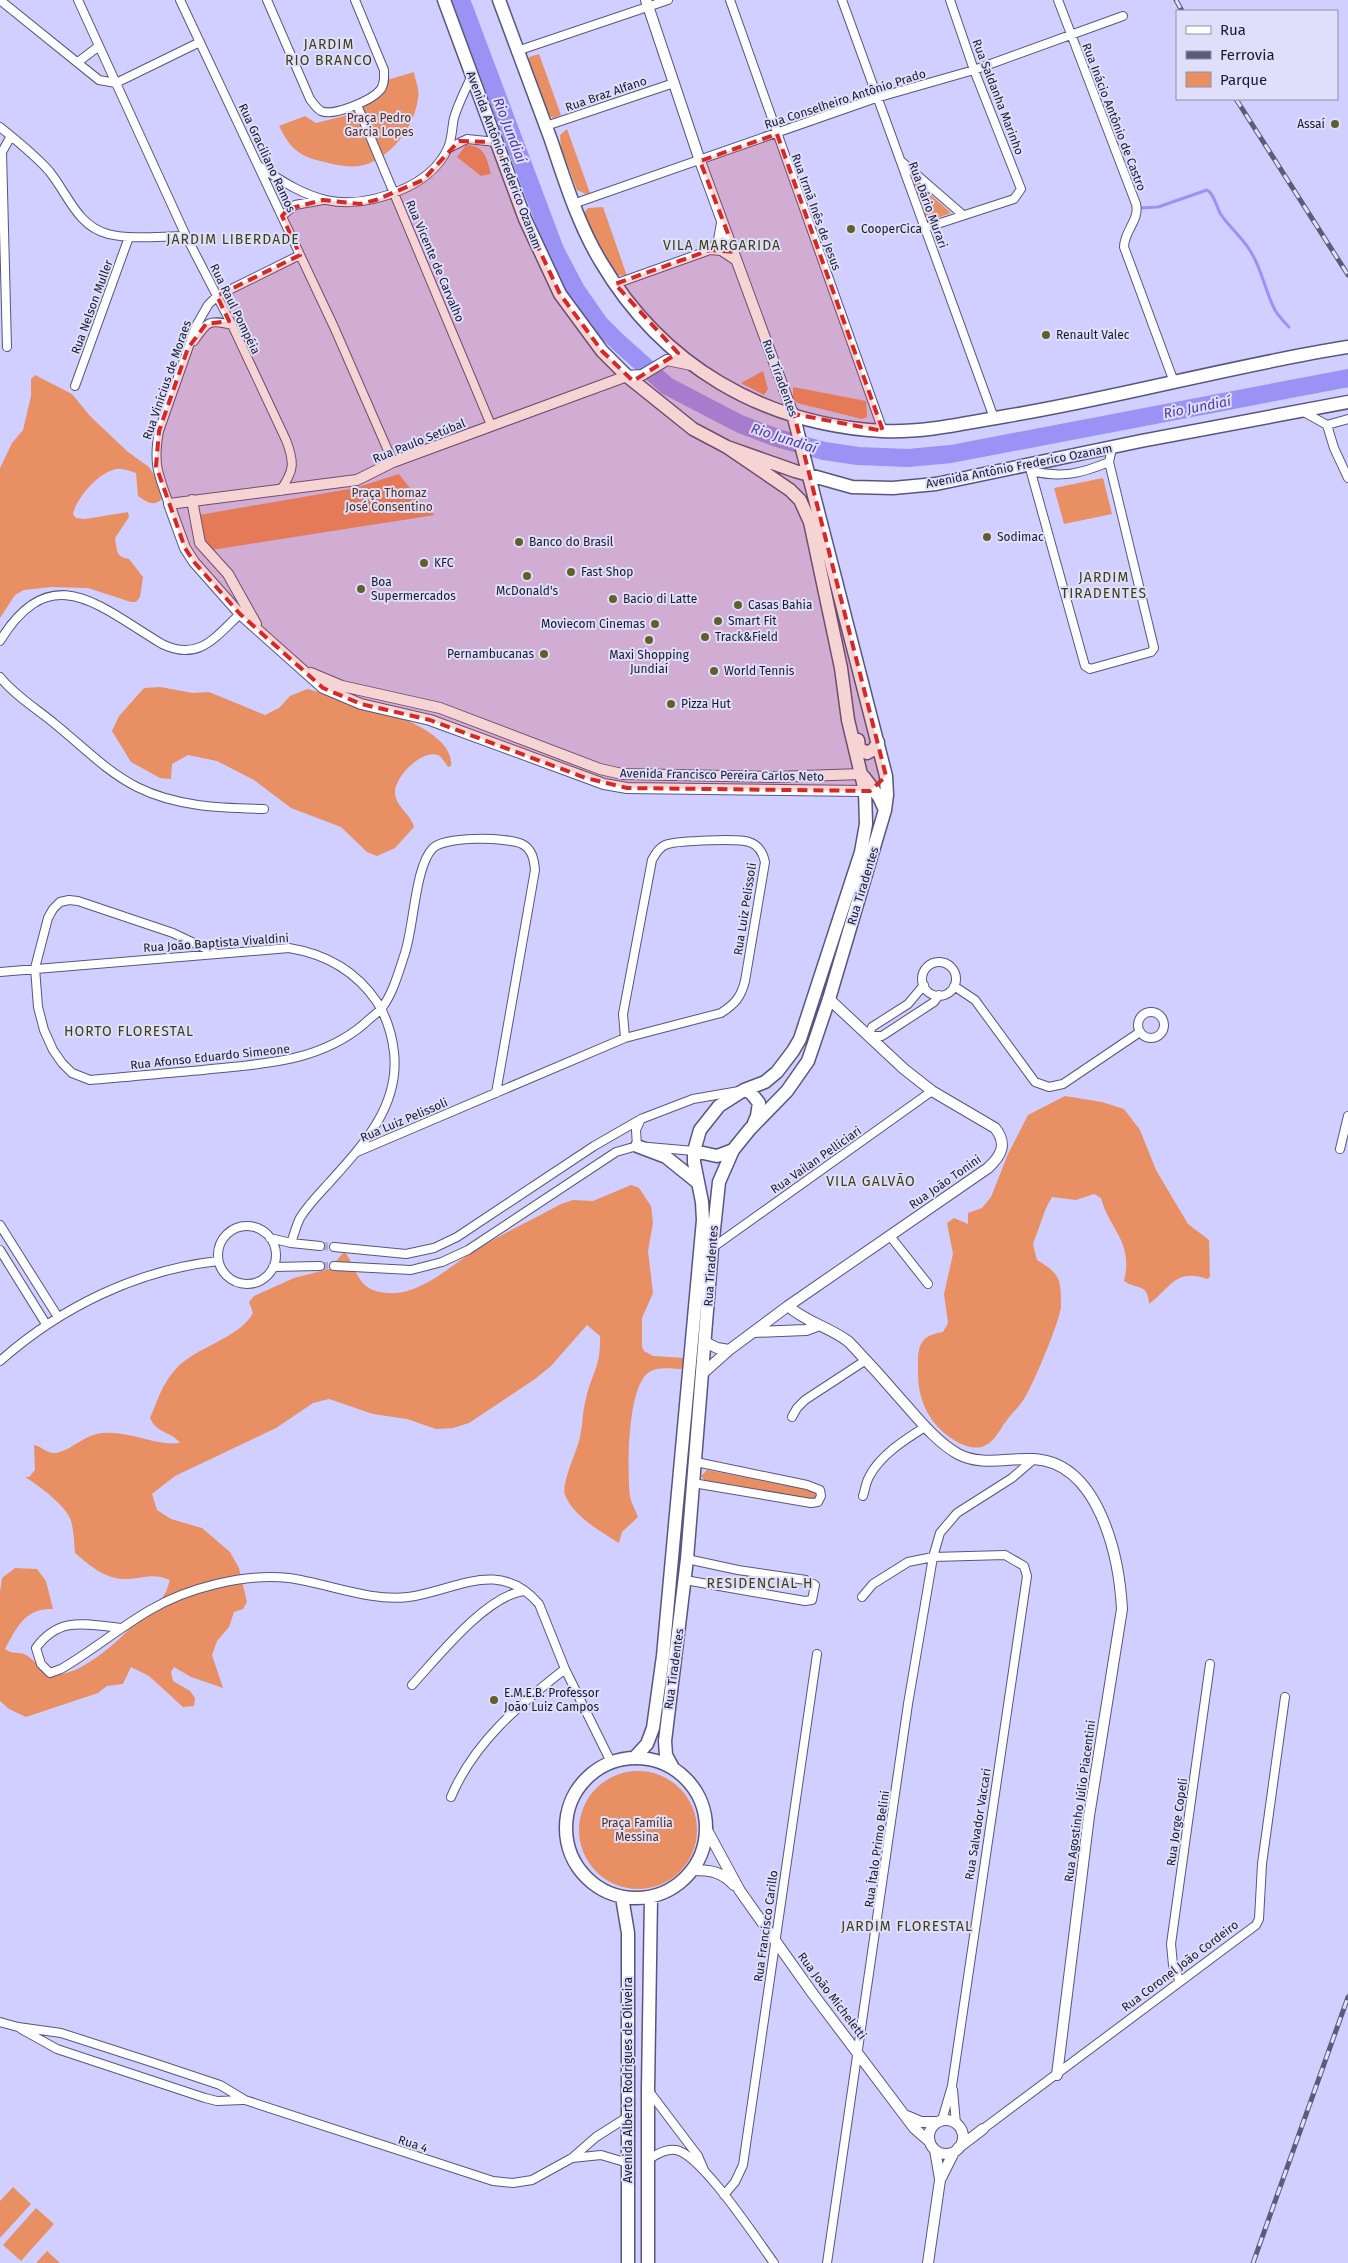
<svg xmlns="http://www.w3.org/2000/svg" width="1348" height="2263" font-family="'Fira Sans',sans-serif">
<rect width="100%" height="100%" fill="#d0cfff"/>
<path fill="#e88f64" d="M 539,54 L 561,115 L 554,118 L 549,116 L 528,62 L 529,57 Z
M 414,72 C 415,80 420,90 418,98 C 415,125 395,152 370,163 C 357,169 338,166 325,162 C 315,160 304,157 297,151 C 288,144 284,135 279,126 L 305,116 L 316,123 L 348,115 L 372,102 L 387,80 Z
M 567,129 L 590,193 L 586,194 L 577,190 L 561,148 L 560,135 Z
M 466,145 C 485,145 487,159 491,174 L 481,176 L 457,157 Z
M 911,177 L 951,213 L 926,222 Z
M 603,207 L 627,276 L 614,275 L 600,250 L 584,213 L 588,208 Z
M 763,371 L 768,389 L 764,395 L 741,383 Z
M 35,375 L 72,394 L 90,416 L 128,452 L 149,467 L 157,479 L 163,492 L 162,499 C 153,507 147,502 138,496 L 136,473 C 129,471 123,468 116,469 C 98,473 77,497 73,514 L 76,518 L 85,519 L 128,512 L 129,517 L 115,538 C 117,551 116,557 129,559 L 143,577 L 140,597 L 136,602 L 131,602 L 88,588 L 51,587 L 24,590 L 15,595 L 0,618 L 0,468 L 12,443 L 23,430 L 31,396 L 31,379 Z
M 793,387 L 866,401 L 867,417 L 862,419 L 801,404 L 793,401 Z
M 399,474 L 426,509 L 435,515 L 205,551 L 193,516 L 355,488 Z
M 1103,478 L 1112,514 L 1064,524 L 1054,488 Z
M 160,687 L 193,693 L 209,692 L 265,715 L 279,708 L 290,696 L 307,689 C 339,698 456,722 451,766 L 448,767 C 445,763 442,757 438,755 C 422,749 394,777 395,793 C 396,807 411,814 414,827 L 395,848 L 377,856 L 367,852 L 341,827 L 291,808 L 254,780 L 217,761 L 188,755 L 172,764 L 171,779 L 160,778 L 131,762 L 112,731 L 119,716 L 144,688 Z
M 1065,1096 L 1102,1102 L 1124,1109 L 1140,1130 L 1156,1170 L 1188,1224 L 1209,1240 L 1210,1277 L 1207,1279 C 1175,1268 1171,1288 1149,1304 C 1148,1282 1136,1290 1124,1281 C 1134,1242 1109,1229 1101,1198 L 1094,1194 L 1076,1200 L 1052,1197 L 1046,1208 L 1033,1244 L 1037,1260 C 1046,1266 1055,1270 1059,1281 C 1061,1287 1061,1300 1061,1307 C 1059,1323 1033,1385 1024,1399 C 1019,1407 1012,1413 1007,1420 C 999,1430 995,1443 981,1447 C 967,1450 953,1440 943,1432 C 926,1417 918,1396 918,1374 C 918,1350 916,1336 943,1332 L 948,1323 L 944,1294 L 953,1254 L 947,1223 L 954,1218 L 968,1224 L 968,1213 L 982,1208 L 991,1197 L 1008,1154 L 1028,1115 Z
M 631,1185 L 639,1188 L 651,1206 L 653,1223 L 648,1251 L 653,1293 L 642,1318 L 642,1347 L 644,1351 L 653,1356 L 685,1358 L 684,1369 C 673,1369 658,1366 649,1372 C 627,1387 627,1470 630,1496 C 631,1503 636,1511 638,1517 L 622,1532 L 619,1543 C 600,1531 574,1517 565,1495 C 561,1484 576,1453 579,1441 C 583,1427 582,1412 586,1399 C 592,1372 601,1367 600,1336 L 587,1325 L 551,1366 L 535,1379 L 469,1423 L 453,1428 L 436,1429 L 407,1419 L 373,1414 L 329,1399 L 313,1403 L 276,1428 L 175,1476 L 152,1494 L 157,1510 L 171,1519 L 202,1528 L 230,1552 L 239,1568 L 247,1602 L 243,1609 L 234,1612 L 229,1627 L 217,1641 L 212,1655 L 223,1688 L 191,1677 L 174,1667 L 171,1672 L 173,1681 L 190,1691 L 195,1698 L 194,1706 L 183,1707 L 149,1676 L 131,1667 L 123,1684 L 107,1686 L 98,1693 L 26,1717 L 9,1709 L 0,1701 L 0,1592 L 2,1578 L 15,1568 L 37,1569 L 46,1581 L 53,1609 C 25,1608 17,1627 5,1649 C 12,1655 19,1651 26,1655 C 37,1662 43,1674 58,1674 C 81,1675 120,1640 134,1624 C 143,1614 157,1607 164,1595 C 167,1591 168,1585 170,1580 C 152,1572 142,1579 123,1579 C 104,1578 89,1565 75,1553 C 74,1542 74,1531 71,1521 C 67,1506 38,1485 25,1477 L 29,1477 L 35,1470 L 34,1445 C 42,1446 45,1453 55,1453 C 72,1451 83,1434 104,1433 C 130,1431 155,1446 180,1443 C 171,1431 157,1434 150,1418 C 157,1402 162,1384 175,1370 C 194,1347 239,1339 253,1313 L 249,1302 L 254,1296 L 294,1278 L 329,1269 L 344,1252 C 353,1259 355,1283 373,1290 C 383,1294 397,1294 407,1291 C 432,1284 452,1265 473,1252 C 501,1234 532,1220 561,1204 L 573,1200 L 593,1201 Z
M 707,1470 L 810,1490 L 815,1492 L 817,1497 L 813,1500 L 705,1481 L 701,1476 Z
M579 1830a59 59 0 1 1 118 0a59 59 0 1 1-118 0Z
M 13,2187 L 31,2204 L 0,2238 L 0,2201 Z
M 36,2208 L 54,2224 L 21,2261 L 3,2245 Z
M 47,2251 L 60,2263 L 36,2263 Z"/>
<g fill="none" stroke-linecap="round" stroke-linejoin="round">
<path stroke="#9b92f6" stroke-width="3" d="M 1140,208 L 1158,207 L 1207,190 C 1214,194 1216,205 1220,213 C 1228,226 1241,236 1249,249 C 1261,266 1264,287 1273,306 C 1276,314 1283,321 1289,327"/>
<path stroke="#9b92f6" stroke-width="18" d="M 461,0 L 555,250 L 576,290 L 599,323 L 618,342 L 667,386 L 740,424 L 777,438 L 824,451 L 858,456 L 908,458 L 951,454 L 1348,378"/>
<path stroke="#acabd4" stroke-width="8" stroke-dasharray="8 4" stroke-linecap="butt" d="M 320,1246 L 334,1247
M 320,1266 L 334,1266"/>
<g stroke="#58567e" stroke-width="10">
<path id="minor" d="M 0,0 L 99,80 L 116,83 L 200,42
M 78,0 L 186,236 L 232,325 L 286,440 C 295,463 294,471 280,491
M 180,0 L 334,327 L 393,462
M 267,0 L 310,99 C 313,103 316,108 321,111 C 333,117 373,100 381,89 C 385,83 384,77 384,70 L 355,0
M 730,0 L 883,431
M 842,0 L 994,418
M 1058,0 L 1136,204 C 1140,220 1124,231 1124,247 L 1174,382
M 517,51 L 668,0
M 78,62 L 99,46
M 357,105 L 491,425
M 546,126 L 674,83
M 0,127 C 17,141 35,155 49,171 C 68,194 77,226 108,234 C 132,240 161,236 186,236
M 449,148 L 467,139 L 496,142
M 902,162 L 963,215
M 259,166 C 309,200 342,215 401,190 C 420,182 439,168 448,148 C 452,139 452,127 454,118 C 458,104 466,89 472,75
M 573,204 L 876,98 L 974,70 L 1123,16
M 282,216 L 295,205 L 323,200
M 925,228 L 1014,199 L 1021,189 L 974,70 L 950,0
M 710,250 L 718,240 L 721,223
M 615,284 L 710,250 L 721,251 L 736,261
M 194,341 C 207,322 208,319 232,325
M 7,347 L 2,152 L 11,136
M 75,386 L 129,237
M 1302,411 L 1327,425 L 1334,448 L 1348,478
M 1327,425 L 1348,419
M 1029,465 L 1085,666 L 1090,669 L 1151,652 L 1154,648 L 1109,462 L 1112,448
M 1031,471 C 1062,478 1080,474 1109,462
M 169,504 C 158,474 153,463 159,431 L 196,326 L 208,305 L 217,296 L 300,255
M 0,641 C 51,557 100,607 162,644 C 199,662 215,637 240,614
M 0,677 C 14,695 37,709 55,724 C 81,745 107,772 137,787 C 177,807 220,808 264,809
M 215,953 L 173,933 L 78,901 L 69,900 L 60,902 L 53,909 L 48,918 L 35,968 L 38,1007 L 44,1030 L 53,1050 L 62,1063 L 72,1073 L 90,1080 C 128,1077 165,1073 203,1070 C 260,1064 318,1063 364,1024 C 369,1019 376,1014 381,1009 C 393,994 399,971 405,953 C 414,926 415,866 433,848 C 445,836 507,837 522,844 C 532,849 534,859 535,870 L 496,1093
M922 979a17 17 0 1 1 34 0a17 17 0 1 1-34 0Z
M 0,972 L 289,948 C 326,954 356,971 377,1002 C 386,1016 392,1035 394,1052 C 400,1106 363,1145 329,1183 C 319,1194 308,1205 300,1218 C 296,1226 294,1235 291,1243
M 924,985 L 908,1004 L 872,1027 L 868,1036 L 882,1036 L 934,1002 L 939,995
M 954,986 L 975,1000 L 1035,1082 L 1049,1087 L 1063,1084 L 1140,1032
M1138 1025a13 13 0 1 1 26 0a13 13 0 1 1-26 0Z
M 637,1146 L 636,1130 L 641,1119
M 1340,1149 L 1348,1116
M 357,1152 L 625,1038 L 721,1013 C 735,1004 741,997 745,981 L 765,862 C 763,853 759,845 749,842 C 739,838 679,841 668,844 C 660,846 656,853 652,860 L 623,1014 L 625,1038
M 0,1225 L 58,1317
M218 1255a29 29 0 1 1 58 0a29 29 0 1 1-58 0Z
M 890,1236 L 928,1284
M 270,1238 L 291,1243 L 320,1246
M 334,1247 L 406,1254 L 434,1248 L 457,1237 L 594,1146 L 641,1119 L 693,1099 L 739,1091
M 712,1248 L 932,1091
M 0,1250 L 46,1324
M 334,1266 L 411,1270 L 442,1262 L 468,1250 L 616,1152 L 637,1146 L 694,1151
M 273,1267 L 320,1266
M 0,1361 C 61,1307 137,1270 218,1261
M 792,1417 L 797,1408 L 805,1400 L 866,1360
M 693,1483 L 811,1503 L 818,1502 L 821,1496 L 820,1490 L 807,1485 L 696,1462
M 863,1496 C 865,1490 866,1482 869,1477 C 880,1455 906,1439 925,1427
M 685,1580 L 805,1601 L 812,1600 L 815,1585 L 806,1580 L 738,1570 L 687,1559
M 862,1597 L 873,1584 L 908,1562 L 933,1557 L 1005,1555 L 1024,1566 L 1027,1576 L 952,2086 L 942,2120
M 122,1628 C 87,1625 60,1615 36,1648 L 41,1664 L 50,1673 L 61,1669 C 92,1651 119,1628 150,1610 C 187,1588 245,1573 289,1578 C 326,1583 371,1602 408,1597 C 455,1591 499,1557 539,1604 L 565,1669 L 611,1762
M 412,1685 C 438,1657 485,1597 523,1591
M 451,1797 C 474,1742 520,1704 565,1669
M 1180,1982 L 1173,1965 L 1171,1944 L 1210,1664
M 0,2022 L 18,2027 L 61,2033 L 151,2062 L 220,2085 L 245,2100 L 493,2181 L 513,2183 L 532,2180 L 572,2158 L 596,2137 L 626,2118
M 21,2029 L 57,2049 L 205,2098 L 217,2101 L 243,2100
M 648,2090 L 698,2156 L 704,2170
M 953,2090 L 956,2124
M 983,2129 L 1256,1925 L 1259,1919 L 1262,1864 L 1285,1697
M 572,2158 L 601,2155 L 628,2163
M 647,2160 C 656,2155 666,2148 676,2150 C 702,2155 757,2240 774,2263
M 724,2195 L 735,2182 L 743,2165 L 817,1654
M 827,2263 L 908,1704 L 933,1557 L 940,1533 L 957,1513 L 1012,1478 L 1034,1459"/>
</g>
<g stroke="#58567e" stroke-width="12">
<path id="tertiary" d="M 646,0 L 700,161 L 793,414
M 691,365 L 667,360 L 642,375 L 627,376 L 393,462 L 357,480 L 169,504 L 185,548 L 194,562 L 240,614 L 323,688 L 361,704 L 430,720 L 604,784 L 627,788 L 865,791
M 192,500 L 200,543 L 228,574 L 256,624
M 311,673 L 342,686 L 440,708 L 600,769 L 622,774 L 773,777 L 862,774
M 788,1306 C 807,1323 830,1327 849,1342 C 868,1362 887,1383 905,1404 C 921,1422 937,1442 958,1454 C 980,1466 1008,1458 1033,1459 C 1099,1462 1119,1556 1122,1609 L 1089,1816 L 1057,2075
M 754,1332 L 806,1330 L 817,1326
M 705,1342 L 717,1348 L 729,1350
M 702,1374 L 729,1350 L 788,1306 L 988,1168 C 1001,1156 1008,1144 995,1128 L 932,1091 L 904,1069 L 829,999
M 707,1830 L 740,1891 L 813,1994 L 914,2128 L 930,2142
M 693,1870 C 711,1870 722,1872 734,1885
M 907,2116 L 921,2122 L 937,2122
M929 2137a17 17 0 1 1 34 0a17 17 0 1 1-34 0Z
M 958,2148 L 983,2129
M 935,2150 L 940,2179
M 928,2263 L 940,2180 L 954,2152"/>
</g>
<g stroke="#58567e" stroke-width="15">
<path id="primary" d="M 444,0 L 525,219 L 560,294 L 602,351 L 627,376 L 693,429 L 727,447 L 795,471 L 852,487 L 893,488 L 936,484 L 1141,441 L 1348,402
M 499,0 C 516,47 534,93 551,140 C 565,181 578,224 601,262 C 662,365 762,424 882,431 C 924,433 966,423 1007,416 C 1122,397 1234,365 1348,347
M 858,740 L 859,748 L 867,753 L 874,749 L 878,742
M 864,777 L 879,797 L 885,810
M 744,1090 L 751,1093 L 759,1103 L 757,1116 L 754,1123
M 637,1146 L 666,1157 L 697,1182
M 694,1151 L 717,1156 L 733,1150
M 635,1757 L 647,1744 L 653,1728 L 663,1656 L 703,1220 L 702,1202 L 694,1162 L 694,1151 L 700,1130 L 719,1106 L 744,1090 L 765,1082 L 777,1072 L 793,1051 L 800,1039 L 861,852 L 866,824 L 865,791 L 848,720 L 841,668 L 810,522 L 800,500 L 790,490 L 727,447
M566 1828a70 70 0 1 1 140 0a70 70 0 1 1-140 0Z
M 673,1768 L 666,1755 L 665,1741 L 687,1559 L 712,1248 L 719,1182 L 733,1150 L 750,1129 L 787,1091 L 808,1061 L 829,999 L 885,810 L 887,795 L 886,776 L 793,414
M 622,1897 L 628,1933 L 628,2263
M 648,2263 L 648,2089 L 651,1897"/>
</g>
<use href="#minor" stroke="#fff" stroke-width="8"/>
<use href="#tertiary" stroke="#fff" stroke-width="10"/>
<use href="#primary" stroke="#fff" stroke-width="12"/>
<g stroke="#5d5c78" stroke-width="5">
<path id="rail" d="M 1176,0 L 1182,11
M 1236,99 L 1348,275
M 1253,2263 L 1348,1997"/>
</g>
<use href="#rail" stroke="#dfdffc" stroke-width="3" stroke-dasharray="9" stroke-linecap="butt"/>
</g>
<path fill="#d62828" fill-opacity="0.2" stroke="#d62828" stroke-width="4" stroke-dasharray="10 6" stroke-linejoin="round" d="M 777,134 L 883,431 L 794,414 L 886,776 L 870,791 L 627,788 L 586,778 L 430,720 L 361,704 L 323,688 L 240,614 L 194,562 L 185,548 L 156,466 L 159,431 L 188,348 L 206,324 L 229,321 L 217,296 L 300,255 L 282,216 L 288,209 L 323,200 L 360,204 L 376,200 L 423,180 L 459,141 L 496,142 L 525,219 L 560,294 L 602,351 L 633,381 L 678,353 L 615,284 L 710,250 L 735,252 L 700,161 Z"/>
<g fill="#615f2b" stroke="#dfdffc" stroke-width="2">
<circle cx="1335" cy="124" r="5"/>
<circle cx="851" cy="229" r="5"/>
<circle cx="1046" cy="335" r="5"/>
<circle cx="987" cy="537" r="5"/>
<circle cx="519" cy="542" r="5"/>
<circle cx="424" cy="563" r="5"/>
<circle cx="571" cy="572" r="5"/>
<circle cx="527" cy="576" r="5"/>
<circle cx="361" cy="589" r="5"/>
<circle cx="613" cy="599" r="5"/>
<circle cx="738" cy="605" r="5"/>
<circle cx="718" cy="621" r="5"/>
<circle cx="655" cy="624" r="5"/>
<circle cx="705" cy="637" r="5"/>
<circle cx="649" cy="640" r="5"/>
<circle cx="544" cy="654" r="5"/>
<circle cx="714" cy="671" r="5"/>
<circle cx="671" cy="704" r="5"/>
<circle cx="494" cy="1700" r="5"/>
</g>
<g text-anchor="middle" stroke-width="4" stroke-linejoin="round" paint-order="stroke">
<g font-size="12" fill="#1a192a" stroke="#dfdffc">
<text transform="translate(606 94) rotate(-19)" y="4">Rua Braz Alfano</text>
<text transform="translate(998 97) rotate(69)" y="4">Rua Saldanha Marinho</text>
<text transform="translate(845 99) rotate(-18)" y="4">Rua Conselheiro Antônio Prado</text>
<text transform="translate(1114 117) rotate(69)" y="4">Rua Inácio Antônio de Castro</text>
<text transform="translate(267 158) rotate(65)" y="4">Rua Graciliano Ramos</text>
<text transform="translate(504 160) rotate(69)" y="4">Avenida Antônio Frederico Ozanam</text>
<text transform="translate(928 205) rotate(70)" y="4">Rua Dário Murari</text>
<text transform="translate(816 212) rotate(70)" y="4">Rua Irmã Inês de Jesus</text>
<text transform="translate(435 261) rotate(67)" y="4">Rua Vicente de Carvalho</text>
<text transform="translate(92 307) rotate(-70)" y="4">Rua Nelson Muller</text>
<text transform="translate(235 309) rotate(64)" y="4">Rua Raul Pompéia</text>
<text transform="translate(780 378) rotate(70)" y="4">Rua Tiradentes</text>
<text transform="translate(167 380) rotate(-71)" y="4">Rua Vinícius de Moraes</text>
<text transform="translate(419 441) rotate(-22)" y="4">Rua Paulo Setúbal</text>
<text transform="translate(1019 466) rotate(-11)" y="4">Avenida Antônio Frederico Ozanam</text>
<text transform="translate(722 775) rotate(1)" y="4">Avenida Francisco Pereira Carlos Neto</text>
<text transform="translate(863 886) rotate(-73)" y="4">Rua Tiradentes</text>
<text transform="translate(745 909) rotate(-81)" y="4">Rua Luiz Pelissoli</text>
<text transform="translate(216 943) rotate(-4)" y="4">Rua João Baptista Vivaldini</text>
<text transform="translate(210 1057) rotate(-6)" y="4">Rua Afonso Eduardo Simeone</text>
<text transform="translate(404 1120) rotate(-23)" y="4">Rua Luiz Pelissoli</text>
<text transform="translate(816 1160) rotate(-35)" y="4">Rua Vailan Pelliciari</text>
<text transform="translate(945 1182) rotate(-35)" y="4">Rua João Tonini</text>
<text transform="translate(711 1266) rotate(-86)" y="4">Rua Tiradentes</text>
<text transform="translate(674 1669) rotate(-82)" y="4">Rua Tiradentes</text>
<text transform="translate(1080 1801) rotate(-82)" y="4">Rua Agostinho Júlio Piacentini</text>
<text transform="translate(1177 1822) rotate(-82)" y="4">Rua Jorge Copeli</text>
<text transform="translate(978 1824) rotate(-81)" y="4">Rua Salvador Vaccari</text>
<text transform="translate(877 1849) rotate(-82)" y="4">Rua Ítalo Primo Belini</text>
<text transform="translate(766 1926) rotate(-82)" y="4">Rua Francisco Carillo</text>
<text transform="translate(1180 1966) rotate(-37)" y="4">Rua Coronel João Cordeiro</text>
<text transform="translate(832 1996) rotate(53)" y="4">Rua João Micheletti</text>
<text transform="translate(628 2080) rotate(-90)" y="4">Avenida Alberto Rodrigues de Oliveira</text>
<text transform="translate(413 2144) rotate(18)" y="4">Rua 4</text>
</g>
<g font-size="12" fill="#572e19" stroke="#dfdffc">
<text x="379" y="122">Praça Pedro<tspan x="379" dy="14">Garcia Lopes</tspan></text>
<text x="389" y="497">Praça Thomaz<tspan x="389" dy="14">José Consentino</tspan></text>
<text x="637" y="1827">Praça Família<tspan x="637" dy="14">Messina</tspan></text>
</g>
<g font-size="12" fill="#1a192a" stroke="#dfdffc" text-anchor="start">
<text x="1325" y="128" text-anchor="end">Assaí</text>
<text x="861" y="233">CooperCica</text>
<text x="1056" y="339">Renault Valec</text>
<text x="997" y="541">Sodimac</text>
<text x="529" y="546">Banco do Brasil</text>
<text x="434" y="567">KFC</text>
<text x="581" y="576">Fast Shop</text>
<text x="371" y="586">Boa<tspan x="371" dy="14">Supermercados</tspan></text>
<text x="527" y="595" text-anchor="middle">McDonald's</text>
<text x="623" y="603">Bacio di Latte</text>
<text x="748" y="609">Casas Bahia</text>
<text x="728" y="625">Smart Fit</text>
<text x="645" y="628" text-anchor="end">Moviecom Cinemas</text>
<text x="715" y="641">Track&amp;Field</text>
<text x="534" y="658" text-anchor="end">Pernambucanas</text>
<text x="649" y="659" text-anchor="middle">Maxi Shopping<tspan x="649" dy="14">Jundiaí</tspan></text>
<text x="724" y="675">World Tennis</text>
<text x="681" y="708">Pizza Hut</text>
<text x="504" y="1697">E.M.E.B. Professor<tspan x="504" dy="14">João Luiz Campos</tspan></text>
</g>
<g font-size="14" letter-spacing="1" fill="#403e15" stroke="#dfdffc">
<text x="329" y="49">JARDIM<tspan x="329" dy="16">RIO BRANCO</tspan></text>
<text x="233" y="244">JARDIM LIBERDADE</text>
<text x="722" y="250">VILA MARGARIDA</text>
<text x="1104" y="582">JARDIM<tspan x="1104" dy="16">TIRADENTES</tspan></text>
<text x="129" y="1036">HORTO FLORESTAL</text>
<text x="871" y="1186">VILA GALVÃO</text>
<text x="760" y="1588">RESIDENCIAL H</text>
<text x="907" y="1931">JARDIM FLORESTAL</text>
</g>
<g font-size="14" font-style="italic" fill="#4f37a9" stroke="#dfdffc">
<text transform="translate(510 130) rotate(69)" y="5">Rio Jundiaí</text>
<text transform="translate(1197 407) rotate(-11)" y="5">Rio Jundiaí</text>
<text transform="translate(784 438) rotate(18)" y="5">Rio Jundiaí</text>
</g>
</g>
<rect x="1176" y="10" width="162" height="90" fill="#dfdffc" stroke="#9090a8"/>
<rect x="1186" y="26" width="25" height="8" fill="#ffffff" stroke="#9090a8"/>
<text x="1220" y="35" font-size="15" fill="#1a192a">Rua</text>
<rect x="1186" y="51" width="25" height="8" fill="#5d5c78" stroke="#9090a8"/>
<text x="1220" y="60" font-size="15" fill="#1a192a">Ferrovia</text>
<rect x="1186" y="72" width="25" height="15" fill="#e88f64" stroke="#9090a8"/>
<text x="1220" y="85" font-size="15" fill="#1a192a">Parque</text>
</svg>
